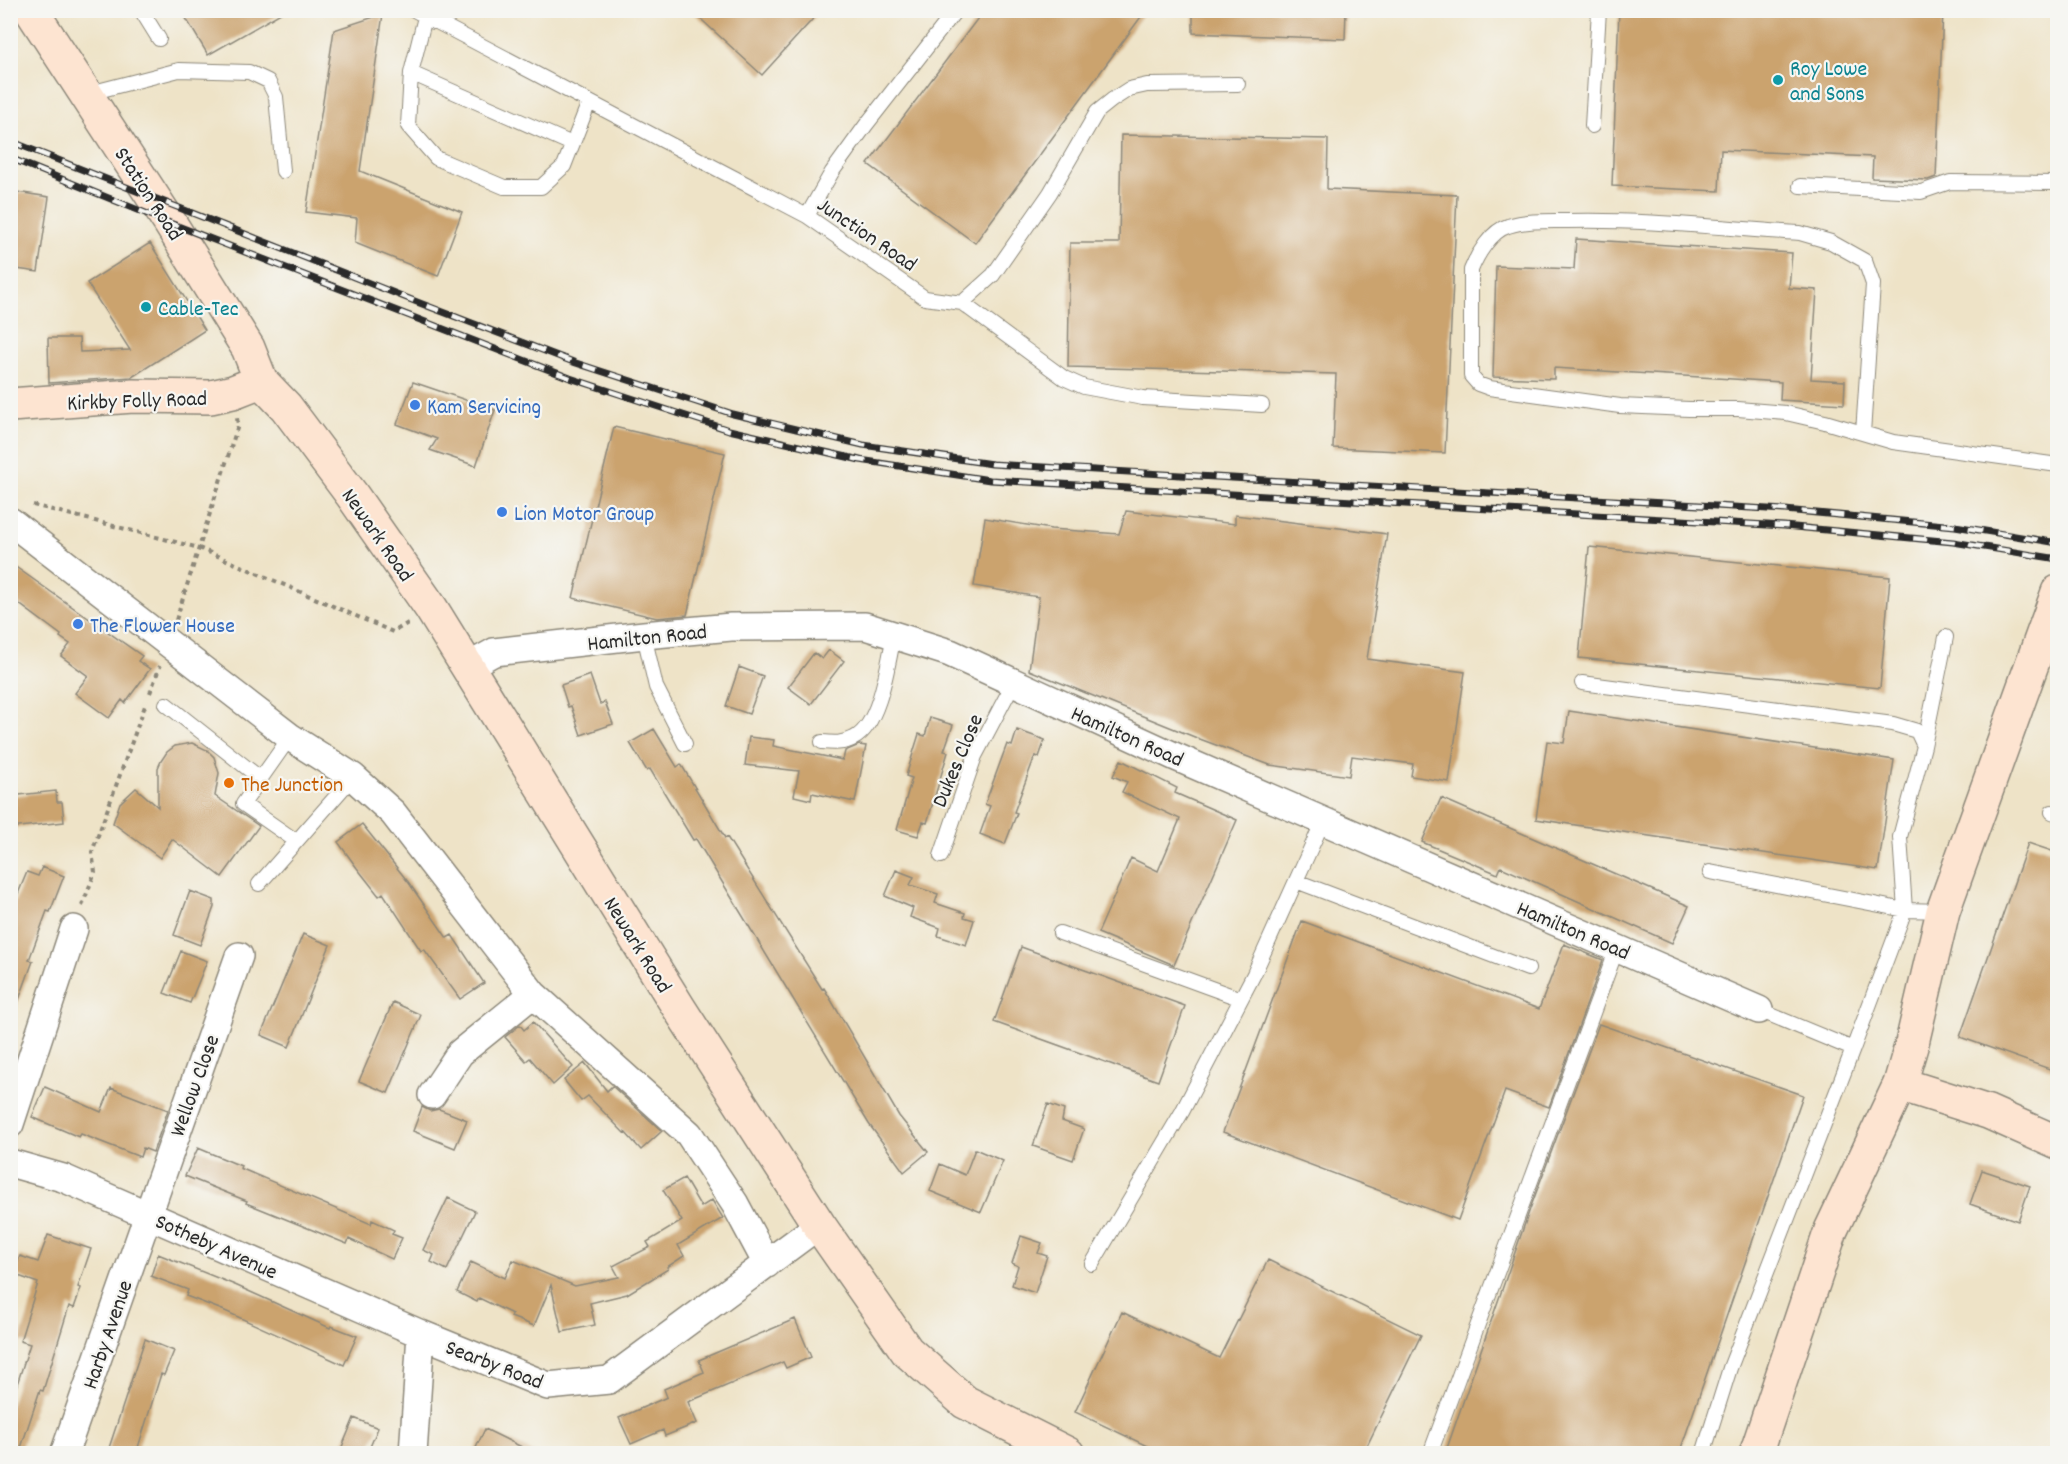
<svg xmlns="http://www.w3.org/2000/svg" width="2068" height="1464" font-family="Dekko,sans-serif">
<rect width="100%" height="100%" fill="#f6f6f2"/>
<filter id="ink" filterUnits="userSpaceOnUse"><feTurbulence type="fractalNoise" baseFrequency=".0167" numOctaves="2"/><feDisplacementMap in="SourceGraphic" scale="12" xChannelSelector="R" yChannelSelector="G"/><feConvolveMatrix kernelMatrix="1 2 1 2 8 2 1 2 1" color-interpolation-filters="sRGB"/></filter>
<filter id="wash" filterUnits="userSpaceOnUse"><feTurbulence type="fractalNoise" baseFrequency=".008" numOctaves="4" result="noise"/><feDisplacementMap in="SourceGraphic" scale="24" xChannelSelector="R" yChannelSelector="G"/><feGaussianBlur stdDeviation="1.35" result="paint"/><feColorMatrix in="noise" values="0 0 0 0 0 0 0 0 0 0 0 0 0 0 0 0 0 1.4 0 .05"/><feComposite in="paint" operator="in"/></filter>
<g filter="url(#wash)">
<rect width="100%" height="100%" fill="#eee3c7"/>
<g id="blocks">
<path fill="#cba36e" d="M 181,10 L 286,10 L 208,55 Z
M 691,10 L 821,10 L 762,75 Z
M 984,10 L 1146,10 L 975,243 L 868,164 Z
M 1193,10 L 1346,10 L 1345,39 L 1193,33 Z
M 1619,10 L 1943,10 L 1936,177 L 1928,180 L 1872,178 L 1873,157 L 1721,150 L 1719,191 L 1612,186 Z
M 383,14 L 360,171 L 462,212 L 438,276 L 355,243 L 357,218 L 306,212 L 334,30 Z
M 1121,135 L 1328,139 L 1327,189 L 1457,195 L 1445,453 L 1333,448 L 1336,374 L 1068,367 L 1070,243 L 1119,243 Z
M 10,191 L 49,197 L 38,272 L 10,268 Z
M 1576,239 L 1792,253 L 1789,288 L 1817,290 L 1811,379 L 1845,381 L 1844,404 L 1780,400 L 1781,382 L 1554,368 L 1554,379 L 1493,377 L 1496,266 L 1574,269 Z
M 150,243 L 205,330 L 132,377 L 49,383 L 48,338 L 79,338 L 80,352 L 130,350 L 87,283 Z
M 413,382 L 495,410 L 476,466 L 430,450 L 437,439 L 397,424 Z
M 614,427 L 725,453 L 687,615 L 657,618 L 573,598 Z
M 1126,511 L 1235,524 L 1235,515 L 1387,534 L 1367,659 L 1465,672 L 1449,782 L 1411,776 L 1413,764 L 1352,756 L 1349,776 L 1270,765 L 1197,738 L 1029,670 L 1039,597 L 974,586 L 985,518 L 1051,529 L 1119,534 Z
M 1589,547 L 1890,577 L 1880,688 L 1579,658 Z
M 10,563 L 142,656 L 138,661 L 150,669 L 125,703 L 122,700 L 109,718 L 75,693 L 88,676 L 61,656 L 70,644 L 60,637 L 61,635 L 10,597 Z
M 829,650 L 844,661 L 811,704 L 788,687 L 814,653 L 822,659 Z
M 739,667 L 763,676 L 749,714 L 726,706 Z
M 590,675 L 600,704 L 605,702 L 613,724 L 581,735 L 571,706 L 568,707 L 561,685 Z
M 1569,711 L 1894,760 L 1878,870 L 1536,819 L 1547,741 L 1564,743 Z
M 930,718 L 953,725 L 944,751 L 948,752 L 927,823 L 923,822 L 918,836 L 897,830 L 912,778 L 906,776 L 919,734 L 925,736 Z
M 654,729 L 677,767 L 681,764 L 725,838 L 727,837 L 822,989 L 824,988 L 899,1116 L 928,1152 L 904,1172 L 869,1124 L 696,839 L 693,840 L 650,769 L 647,771 L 630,743 Z
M 1017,730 L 1045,740 L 1039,757 L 1035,756 L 1014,812 L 1017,813 L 1005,844 L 980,834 L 990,806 L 985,804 L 1007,744 L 1012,746 Z
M 749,737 L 774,740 L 773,746 L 843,760 L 845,751 L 859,745 L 866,746 L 855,802 L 812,793 L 811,800 L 794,796 L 799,771 L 745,765 Z
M 192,743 L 207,750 L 214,757 L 219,773 L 215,796 L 259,826 L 222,877 L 172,839 L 160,858 L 113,823 L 120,803 L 136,788 L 158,807 L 158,768 L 161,761 L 167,752 L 175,746 Z
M 1121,760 L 1177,788 L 1175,793 L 1237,820 L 1174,965 L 1098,933 L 1131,858 L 1158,871 L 1180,819 L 1122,792 L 1127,782 L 1113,776 Z
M 56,791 L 57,802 L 62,802 L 64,822 L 10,828 L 10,796 Z
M 1441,798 L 1689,906 L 1672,943 L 1501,867 L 1498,874 L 1422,842 Z
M 362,824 L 409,883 L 447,938 L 452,935 L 484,983 L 460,999 L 424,949 L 421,951 L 383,893 L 379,896 L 357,868 L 338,842 Z
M 2028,843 L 2058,853 L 2058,1072 L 1960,1037 Z
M 42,867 L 64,876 L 50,912 L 47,911 L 29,960 L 33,961 L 13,1016 L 10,1016 L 10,913 L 27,872 L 38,876 Z
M 896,870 L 914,877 L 910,885 L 938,894 L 935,903 L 965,913 L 964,917 L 974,920 L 966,945 L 938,936 L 940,928 L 910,917 L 913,908 L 885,896 Z
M 190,891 L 214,900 L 214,907 L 200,945 L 174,935 Z
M 1302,921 L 1539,1009 L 1564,944 L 1603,960 L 1549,1107 L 1505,1091 L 1458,1220 L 1223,1132 Z
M 303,934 L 330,945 L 289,1047 L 261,1035 Z
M 1021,947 L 1185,1006 L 1158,1081 L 994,1022 Z
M 181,951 L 207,961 L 190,1003 L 164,993 Z
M 393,1002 L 421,1015 L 388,1093 L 359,1081 Z
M 533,1022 L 573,1067 L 553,1085 L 530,1058 L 526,1061 L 505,1037 L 520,1025 L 524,1030 Z
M 1599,1024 L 1803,1095 L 1679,1454 L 1445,1454 L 1530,1209 Z
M 585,1063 L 607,1091 L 612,1086 L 662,1131 L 641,1150 L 625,1132 L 624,1133 L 588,1096 L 581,1101 L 564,1080 Z
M 45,1087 L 101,1112 L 111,1088 L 168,1110 L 153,1152 L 143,1148 L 140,1157 L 81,1134 L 79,1137 L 32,1117 Z
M 1048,1104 L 1064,1110 L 1062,1121 L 1084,1129 L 1073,1160 L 1033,1146 Z
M 422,1107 L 430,1111 L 439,1109 L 467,1120 L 455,1148 L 413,1131 Z
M 198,1148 L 241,1166 L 240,1168 L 371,1224 L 372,1220 L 394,1230 L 392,1234 L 402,1238 L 392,1259 L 349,1239 L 347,1244 L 246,1203 L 247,1201 L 185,1176 Z
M 975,1149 L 1003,1161 L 981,1212 L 930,1191 L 940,1164 L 965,1175 Z
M 1982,1170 L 2030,1186 L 2018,1221 L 1970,1204 Z
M 684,1178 L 701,1207 L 712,1200 L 723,1218 L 678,1245 L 684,1256 L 667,1267 L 668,1269 L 627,1294 L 590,1303 L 595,1325 L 562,1332 L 551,1285 L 534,1326 L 511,1317 L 512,1314 L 479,1298 L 477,1302 L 457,1292 L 471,1262 L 505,1278 L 513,1260 L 575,1286 L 619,1277 L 613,1266 L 650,1247 L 647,1242 L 682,1221 L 663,1190 Z
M 448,1198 L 475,1211 L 447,1270 L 431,1262 L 434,1255 L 423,1250 Z
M 48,1235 L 91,1249 L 78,1287 L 81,1288 L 74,1308 L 69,1306 L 43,1391 L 40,1390 L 19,1454 L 10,1454 L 10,1406 L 30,1344 L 20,1341 L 38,1283 L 13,1274 L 20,1256 L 38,1262 Z
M 1021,1236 L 1042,1243 L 1038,1253 L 1047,1256 L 1035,1293 L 1012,1285 L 1018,1266 L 1012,1263 Z
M 158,1254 L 235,1285 L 330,1328 L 331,1326 L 357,1336 L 344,1365 L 225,1311 L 186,1296 L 188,1290 L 151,1276 Z
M 1268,1260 L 1421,1335 L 1363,1454 L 1164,1454 L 1075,1412 L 1122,1312 L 1219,1358 Z
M 795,1319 L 811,1357 L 786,1368 L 783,1362 L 688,1402 L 697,1423 L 665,1436 L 663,1430 L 631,1444 L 619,1418 L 667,1397 L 664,1389 L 704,1372 L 699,1360 Z
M 145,1339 L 174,1351 L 164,1375 L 161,1374 L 136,1454 L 107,1454 Z
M 354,1418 L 378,1428 L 367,1454 L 339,1454 Z
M 485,1429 L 536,1454 L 473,1454 Z"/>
</g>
</g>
<g filter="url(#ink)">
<use href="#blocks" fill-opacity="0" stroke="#8c8779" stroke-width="1.5"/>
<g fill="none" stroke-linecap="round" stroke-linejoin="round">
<g stroke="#8c8779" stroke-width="16">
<path id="lane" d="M 141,10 L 159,39
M 414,10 L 807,216 L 925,298 L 962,303 L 993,275 L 1050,193 L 1097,112 L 1112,100 L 1129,89 L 1147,85 L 1238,84
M 425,17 L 411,73 L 408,126 L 436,158 L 504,187 L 541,187 L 564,166 L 589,102
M 434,22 L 445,10
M 411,73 L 572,144
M 86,94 L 179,70 L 249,72 L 268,81 L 276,97 L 283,171
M 1592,126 L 1599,10
M 1800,186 L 1921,192 L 1950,182 L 2058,183
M 807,216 L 832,172 L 866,125 L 956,10
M 962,303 L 1064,378 L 1084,387 L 1143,398 L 1262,405
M 1863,433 L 1873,284 L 1865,261 L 1831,242 L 1800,233 C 1722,228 1644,219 1567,221 C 1548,221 1526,220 1508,226 C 1491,231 1477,255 1471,270 L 1471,376 L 1478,384 L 1489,388 L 1620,406 L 1689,409 L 1738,409 L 1786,413 L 1825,422 L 1893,442 L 2058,465
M 644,635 L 656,687 L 685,744
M 1582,683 L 1893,724 L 1917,731 L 1924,746 L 1900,837 L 1905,910 L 1710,872
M 166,704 L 261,779
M 290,737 L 243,804 L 296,841
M 822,742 C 833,743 843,744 854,738 C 880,725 888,663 894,635
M 1924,746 L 1946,637
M 2052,812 L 2058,814
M 941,856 L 975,756 L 1014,682
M 1296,881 L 1528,969
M 259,884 L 353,777
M 1060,933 L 1241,999
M 1759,1010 L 1853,1049 L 1905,910 L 1943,911
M 1092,1264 L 1182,1112 L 1254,974 L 1323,821
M 1430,1454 L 1617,948
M 1703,1454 L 1730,1368 L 1853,1049"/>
</g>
<g stroke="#8c8779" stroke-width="30">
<path id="street" d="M 10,521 L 290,737 L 353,777 L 393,813 L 533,994 L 689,1134 L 735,1204 L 767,1264
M 467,667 L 494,652 L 644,635 L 731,627 L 865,626 L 950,653 L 1176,757 L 1759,1010
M 432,1095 L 460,1053 L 533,994
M 10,1124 L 74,929
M 10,1163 L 63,1178 L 421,1334 L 548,1386 L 609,1380 L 819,1225
M 64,1454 L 239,956
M 413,1454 L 421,1334"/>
</g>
<g stroke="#8c8779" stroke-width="36">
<path id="secondary" d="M 31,10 L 170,223 L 248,348 L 261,381 L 286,407 L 352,495 L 431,608 L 679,1008 L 819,1225 L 907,1351 L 965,1402 L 1068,1454
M 10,405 L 133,396 L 211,397 L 233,392 L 261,381
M 1900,1084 L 1988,1112 L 2058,1143
M 1756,1454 L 1831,1230 L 1900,1084 L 1912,1043 L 1943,911 L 2058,592"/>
</g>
<path stroke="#8c8779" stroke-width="4" stroke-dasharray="4.5 4.5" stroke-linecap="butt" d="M 33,505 L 199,548 L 393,632 L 408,623
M 176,620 L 238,425 L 237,418
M 150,693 L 160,666
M 82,906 L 95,872 L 92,852 L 146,703"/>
<use href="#lane" stroke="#fff" stroke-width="14"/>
<use href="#street" stroke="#fff" stroke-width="27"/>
<use href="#secondary" stroke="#fde4d1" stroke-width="33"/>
<g stroke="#2b2b2b" stroke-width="7">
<path id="rail" d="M 10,141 L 417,302 L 576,363 L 733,414 L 863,445 L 992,464 L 1785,510 L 1955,526 L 2058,543
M 10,158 L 170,223 L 570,378 L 729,430 L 860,460 L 990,480 L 1784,526 L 1953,542 L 2058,559"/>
</g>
<use href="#rail" stroke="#f6f6f2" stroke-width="4.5" stroke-dasharray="14" stroke-linecap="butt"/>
</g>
</g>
<g fill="#0f9aa8" stroke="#f6f6f2" stroke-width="2">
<circle cx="1778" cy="80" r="6"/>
<circle cx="146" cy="307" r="6"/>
</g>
<g fill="#3f7fe0" stroke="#f6f6f2" stroke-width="2">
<circle cx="415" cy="405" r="6"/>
<circle cx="502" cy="512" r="6"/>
<circle cx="78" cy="624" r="6"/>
</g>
<circle fill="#e8710a" stroke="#f6f6f2" stroke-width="2" cx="229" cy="783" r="6"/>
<g text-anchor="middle" stroke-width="4.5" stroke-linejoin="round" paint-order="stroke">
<g font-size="22" fill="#0d838f" stroke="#f6f6f2" text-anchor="start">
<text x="1790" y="75">Roy Lowe<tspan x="1790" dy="25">and Sons</tspan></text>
<text x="158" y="315">Cable-Tec</text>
</g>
<g font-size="22" fill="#2b2b2b" stroke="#f6f6f2">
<text transform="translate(150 193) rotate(57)" y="8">Station Road</text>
<text transform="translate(868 233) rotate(34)" y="8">Junction Road</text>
<text transform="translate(137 399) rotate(-2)" y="8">Kirkby Folly Road</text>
<text transform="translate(379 534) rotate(55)" y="8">Newark Road</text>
<text transform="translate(647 636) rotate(-6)" y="8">Hamilton Road</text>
<text transform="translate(1128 735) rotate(24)" y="8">Hamilton Road</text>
<text transform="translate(956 760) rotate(-67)" y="8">Dukes Close</text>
<text transform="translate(1574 929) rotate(23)" y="8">Hamilton Road</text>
<text transform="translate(639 944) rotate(58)" y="8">Newark Road</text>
<text transform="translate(193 1085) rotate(-70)" y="8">Wellow Close</text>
<text transform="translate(217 1245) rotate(24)" y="8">Sotheby Avenue</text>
<text transform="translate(106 1334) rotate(-71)" y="8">Harby Avenue</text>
<text transform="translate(495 1363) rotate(21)" y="8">Searby Road</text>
</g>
<g font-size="22" fill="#366cbe" stroke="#f6f6f2" text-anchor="start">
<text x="427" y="413">Kam Servicing</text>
<text x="514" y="520">Lion Motor Group</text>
<text x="90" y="632">The Flower House</text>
</g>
<g font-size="22" fill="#c56008" stroke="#f6f6f2" text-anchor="start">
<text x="241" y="791">The Junction</text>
</g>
</g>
<rect width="2068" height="1464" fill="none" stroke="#f6f6f2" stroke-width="36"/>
</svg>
